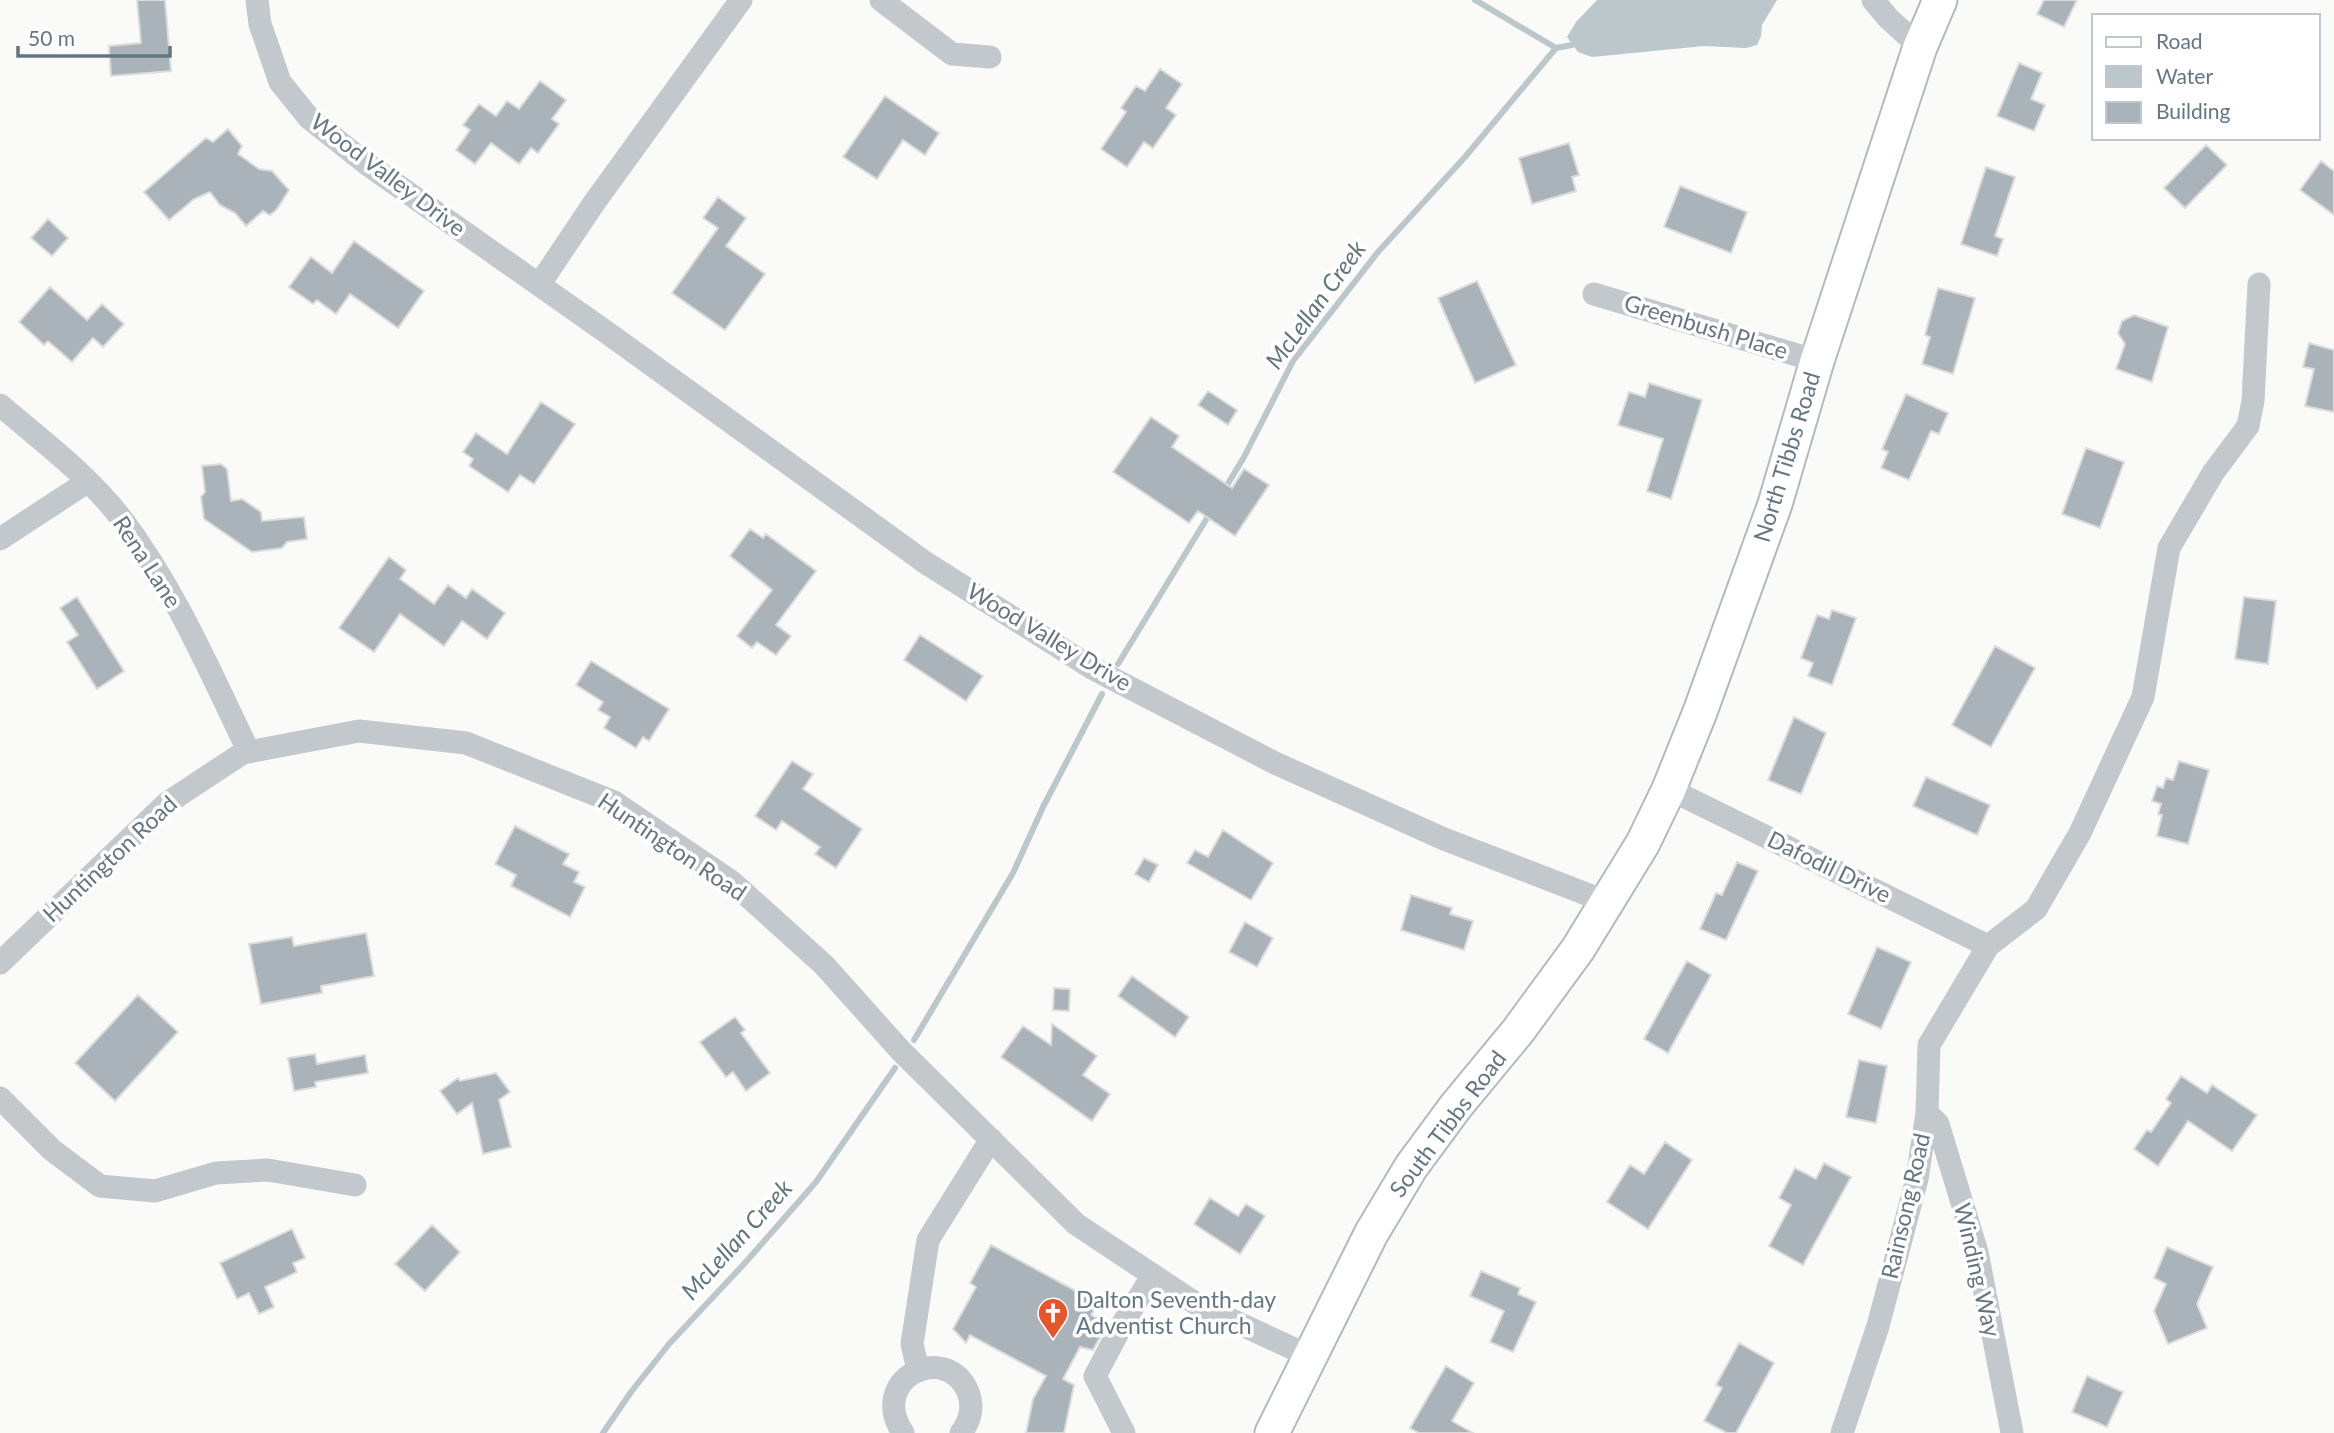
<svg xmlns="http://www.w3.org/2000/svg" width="2334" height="1433" font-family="Lato,sans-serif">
<rect width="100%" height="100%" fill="#fafaf8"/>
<path fill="#bbc7cb" d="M 1597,0 L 1777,0 L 1762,25 L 1761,36 L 1757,45 L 1746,48 L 1704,46 L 1592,57 L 1578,52 L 1567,37 L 1576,22 Z"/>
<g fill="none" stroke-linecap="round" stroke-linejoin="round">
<path stroke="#bbc7cb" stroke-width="6" d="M 1475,0 L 1556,48
M 1223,492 L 1244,457 L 1293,361 L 1378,252 L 1465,157 L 1556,48 L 1572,45
M 1118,664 L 1212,510
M 914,1040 L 1013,873 L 1043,807 L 1102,694
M 603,1433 L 631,1392 L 669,1344 L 744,1264 L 816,1182 L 895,1068"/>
</g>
<path fill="#aab3b9" stroke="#dcdcda" stroke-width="2" d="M 137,0 L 165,0 L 171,71 L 111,76 L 109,46 L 141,43 Z
M 2044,0 L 2077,0 L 2064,27 L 2037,14 Z
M 2019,63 L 2042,73 L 2031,99 L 2045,105 L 2034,131 L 1997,116 Z
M 1160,69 L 1182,84 L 1166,108 L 1176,115 L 1153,148 L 1144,142 L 1127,167 L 1101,149 L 1126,112 L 1121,108 L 1136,86 L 1145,91 Z
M 540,81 L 566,100 L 552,119 L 559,124 L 538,153 L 531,148 L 519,164 L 491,143 L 475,164 L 456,150 L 470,130 L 463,125 L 479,104 L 496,116 L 507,101 L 519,109 Z
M 885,96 L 939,133 L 925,155 L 903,140 L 877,179 L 843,157 Z
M 228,129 L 242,146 L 238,154 L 259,169 L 272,171 L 289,190 L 277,209 L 270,215 L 263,211 L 246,226 L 235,213 L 220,205 L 210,192 L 194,199 L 169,220 L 144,192 L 206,138 L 213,142 Z
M 1569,143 L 1579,175 L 1572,177 L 1576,191 L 1532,204 L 1519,158 Z
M 2206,145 L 2227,165 L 2185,208 L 2164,188 Z
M 2321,161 L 2334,171 L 2334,215 L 2300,190 Z
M 1986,167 L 2015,177 L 1995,236 L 2003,239 L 1997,256 L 1961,244 Z
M 1680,186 L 1747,212 L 1731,253 L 1664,227 Z
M 718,197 L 746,218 L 726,246 L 765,274 L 725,330 L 672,293 L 718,228 L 703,218 Z
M 48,219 L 68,238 L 52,256 L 31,238 Z
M 354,241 L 424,291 L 398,328 L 350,294 L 336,314 L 317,300 L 313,304 L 289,287 L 311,257 L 332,273 Z
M 1477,281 L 1516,365 L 1475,383 L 1438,298 Z
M 50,287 L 87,320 L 102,304 L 124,324 L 103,347 L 93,338 L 72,362 L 48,341 L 44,345 L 19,322 Z
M 1938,288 L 1975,298 L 1953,374 L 1922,364 L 1930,337 L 1925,335 Z
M 2134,315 L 2168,327 L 2152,382 L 2116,369 L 2125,344 L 2118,333 L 2122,321 Z
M 2309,343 L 2334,350 L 2334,412 L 2305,406 L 2314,369 L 2303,367 Z
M 1649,383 L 1702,400 L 1671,499 L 1647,491 L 1663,439 L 1618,425 L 1629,392 L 1645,397 Z
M 1208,391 L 1237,410 L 1228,425 L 1198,405 Z
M 1906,394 L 1948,413 L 1939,434 L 1931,431 L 1909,480 L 1881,468 L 1888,452 L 1882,449 Z
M 541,402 L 575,424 L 534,484 L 520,475 L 508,492 L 469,466 L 473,459 L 463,452 L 476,433 L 507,454 Z
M 1151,417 L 1179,436 L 1172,447 L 1232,488 L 1244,469 L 1269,485 L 1235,536 L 1198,511 L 1189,523 L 1113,472 Z
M 2086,448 L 2124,462 L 2100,528 L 2062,514 Z
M 221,464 L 227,469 L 231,501 L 242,499 L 261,512 L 262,521 L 304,517 L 307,539 L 287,542 L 282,548 L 252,552 L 204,519 L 201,497 L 205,492 L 202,466 Z
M 750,529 L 763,538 L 766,534 L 816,571 L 776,625 L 791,636 L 776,655 L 757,642 L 752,648 L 737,636 L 772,590 L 730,556 Z
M 389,557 L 406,570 L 400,579 L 434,604 L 448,585 L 466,598 L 472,589 L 505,613 L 487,639 L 462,621 L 444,646 L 400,614 L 374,652 L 339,628 Z
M 77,597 L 124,671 L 97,689 L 67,642 L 78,635 L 60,608 Z
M 2244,597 L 2276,601 L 2268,664 L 2235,659 Z
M 1832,610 L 1856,618 L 1832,685 L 1808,676 L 1813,663 L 1801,658 L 1817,615 L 1829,619 Z
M 920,635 L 983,676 L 966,701 L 904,660 Z
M 1995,646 L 2035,668 L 1991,747 L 1952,725 Z
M 591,661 L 669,709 L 649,741 L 643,737 L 636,748 L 604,728 L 610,717 L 598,710 L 603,702 L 576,685 Z
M 1794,717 L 1826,733 L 1801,794 L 1768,780 Z
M 792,761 L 813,774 L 803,789 L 862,829 L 836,868 L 815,854 L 820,847 L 782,821 L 776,830 L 755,816 Z
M 2179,761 L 2209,770 L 2188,844 L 2157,836 L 2162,815 L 2158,814 L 2161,804 L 2152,801 L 2157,786 L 2163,788 L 2166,778 L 2173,780 Z
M 1926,777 L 1990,805 L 1977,835 L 1913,806 Z
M 515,826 L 569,854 L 563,864 L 579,872 L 574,882 L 585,887 L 570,917 L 511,886 L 516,875 L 495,864 Z
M 1223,830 L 1273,863 L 1251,900 L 1187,863 L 1195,850 L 1208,857 Z
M 1144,858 L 1158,865 L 1149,882 L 1135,874 Z
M 1737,862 L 1758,871 L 1726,940 L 1700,929 L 1716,893 L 1722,895 Z
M 1411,895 L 1452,908 L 1450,914 L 1473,921 L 1464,950 L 1401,930 Z
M 1245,922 L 1273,938 L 1257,967 L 1229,952 Z
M 366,933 L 374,976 L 321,986 L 322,993 L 261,1004 L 249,944 L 292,937 L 294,946 Z
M 1877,947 L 1911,962 L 1881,1029 L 1848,1014 Z
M 1687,961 L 1711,975 L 1668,1053 L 1644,1039 Z
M 1132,976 L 1189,1017 L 1175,1037 L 1118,996 Z
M 1054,988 L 1070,989 L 1069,1011 L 1053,1010 Z
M 138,995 L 178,1032 L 115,1101 L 75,1063 Z
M 735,1017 L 745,1030 L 741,1033 L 770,1073 L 746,1091 L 733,1072 L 726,1077 L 700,1042 Z
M 1052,1024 L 1097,1056 L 1083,1075 L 1110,1094 L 1092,1121 L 1001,1057 L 1023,1026 L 1051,1045 Z
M 315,1054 L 317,1064 L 365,1055 L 368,1073 L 315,1082 L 316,1087 L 294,1091 L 288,1058 Z
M 1859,1060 L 1887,1066 L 1876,1123 L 1846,1117 Z
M 496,1073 L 510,1092 L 499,1100 L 511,1147 L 483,1154 L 472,1103 L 457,1114 L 440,1091 L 458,1078 L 460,1081 Z
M 2181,1076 L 2207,1093 L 2212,1085 L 2257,1115 L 2232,1151 L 2188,1121 L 2158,1166 L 2134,1149 L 2147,1130 L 2151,1132 L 2171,1103 L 2166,1099 Z
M 1665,1142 L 1692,1160 L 1648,1229 L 1607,1202 L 1630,1165 L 1644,1174 Z
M 1824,1163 L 1851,1177 L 1803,1265 L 1769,1246 L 1791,1205 L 1779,1198 L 1795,1168 L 1816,1179 Z
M 1210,1198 L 1238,1216 L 1246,1204 L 1265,1216 L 1240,1254 L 1194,1224 Z
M 432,1225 L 460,1252 L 425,1291 L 395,1264 Z
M 292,1229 L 305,1258 L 293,1263 L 297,1272 L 265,1287 L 274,1307 L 259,1314 L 249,1293 L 237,1299 L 220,1263 Z
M 991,1245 L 1098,1303 L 1091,1315 L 1107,1324 L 1093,1350 L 1080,1347 L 1063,1379 L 1074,1385 L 1064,1433 L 1026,1433 L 1033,1399 L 1046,1376 L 970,1335 L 966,1343 L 953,1329 L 976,1287 L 970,1283 Z
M 2167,1247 L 2213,1267 L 2197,1304 L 2207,1328 L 2168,1344 L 2154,1311 L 2166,1284 L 2154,1278 Z
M 1481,1271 L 1520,1288 L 1518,1294 L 1536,1302 L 1513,1352 L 1490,1342 L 1504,1311 L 1470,1296 Z
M 1739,1343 L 1774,1363 L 1736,1433 L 1727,1433 L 1704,1421 L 1722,1388 L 1716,1385 Z
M 1446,1366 L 1474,1383 L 1452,1421 L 1473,1433 L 1419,1433 L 1410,1428 Z
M 2087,1376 L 2123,1392 L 2107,1427 L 2072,1412 Z"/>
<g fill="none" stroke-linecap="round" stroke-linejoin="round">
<g stroke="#b3babf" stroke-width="37">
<path id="secondary" d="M 1272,1433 L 1371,1234 L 1411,1167 L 1456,1106 L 1518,1031 L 1578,949 L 1643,843 L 1669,789 L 1700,712 L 1775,504 L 1817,361 L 1920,47 L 1940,0"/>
</g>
<path stroke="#c3c8cc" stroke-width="23" d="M 257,0 L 260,24 L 280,82 L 309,118 L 367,164 L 609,334 L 926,563 L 1092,668 L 1275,763 L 1444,839 L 1607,902
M 881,0 L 952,54 L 990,57
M 1873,0 L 1889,19 L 1920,47
M 539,285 L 594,203 L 741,0
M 1594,294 L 1817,361
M 0,405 C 41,440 88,475 121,518 C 175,589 210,672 249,752
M 0,539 L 87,482
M 1669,789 L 1988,946
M 0,963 L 167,803 L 243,753 L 359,731 L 466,743 L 614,802 L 732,882 L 824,965 L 901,1051 L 1076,1224 L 1195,1303 L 1309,1356
M 0,1098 L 52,1150 L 100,1186 L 155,1191 L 216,1173 L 268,1170 L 355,1185
M 1927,1113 L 1938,1124 L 1977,1252 L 2012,1433
M 918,1370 L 912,1344 L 928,1240 L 991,1139
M 903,1433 C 867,1379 946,1340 968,1392 C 974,1407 970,1421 961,1433
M 1124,1433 L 1095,1376 L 1123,1323 L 1153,1275
M 1842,1433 L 1878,1326 L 1917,1179 L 1927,1113 L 1929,1045 L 1988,946 L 2036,909 L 2080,833 L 2143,697 L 2169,548 L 2213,473 L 2248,426 L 2253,401 L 2259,284"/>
<use href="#secondary" stroke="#fff" stroke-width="33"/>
</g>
<defs>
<g id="church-pin" transform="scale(1.575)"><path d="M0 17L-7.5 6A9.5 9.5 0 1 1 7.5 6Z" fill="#e4572e" stroke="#fff"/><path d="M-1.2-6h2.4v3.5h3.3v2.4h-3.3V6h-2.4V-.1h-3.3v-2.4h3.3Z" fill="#fff"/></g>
</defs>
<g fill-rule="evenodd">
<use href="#church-pin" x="1053" y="1313"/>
</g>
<g text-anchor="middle" stroke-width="7" stroke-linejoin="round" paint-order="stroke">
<g font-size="23" fill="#657683" stroke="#fff">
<text transform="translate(388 175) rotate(37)" y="8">Wood Valley Drive</text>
<text transform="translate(1706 327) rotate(17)" y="8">Greenbush Place</text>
<text transform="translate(1787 457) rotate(-73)" y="8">North Tibbs Road</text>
<text transform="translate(147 562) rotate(57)" y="8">Rena Lane</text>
<text transform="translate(1049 637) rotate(31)" y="8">Wood Valley Drive</text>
<text transform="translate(672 847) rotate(34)" y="8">Huntington Road</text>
<text transform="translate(110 859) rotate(-43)" y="8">Huntington Road</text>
<text transform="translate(1829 867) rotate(26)" y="8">Dafodil Drive</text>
<text transform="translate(1448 1124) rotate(-53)" y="8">South Tibbs Road</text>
<text transform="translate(1906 1206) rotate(-77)" y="8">Rainsong Road</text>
<text transform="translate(1977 1270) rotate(77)" y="8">Winding Way</text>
</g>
<g font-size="23" fill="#657683" stroke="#fff" text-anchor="start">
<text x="1076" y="1308">Dalton Seventh-day<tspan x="1076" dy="26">Adventist Church</tspan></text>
</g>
<g font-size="24" font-style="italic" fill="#60757c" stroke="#fff">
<text transform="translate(1316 305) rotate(-54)" y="8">McLellan Creek</text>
<text transform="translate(737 1240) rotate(-48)" y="8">McLellan Creek</text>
</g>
</g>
<rect x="2092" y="14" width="228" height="126" fill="#ffffff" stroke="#c1c8cd" stroke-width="2"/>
<rect x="2106" y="37" width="35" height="10" fill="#ffffff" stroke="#c1c8cd" stroke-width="2"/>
<text x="2156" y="49" font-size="21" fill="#657683">Road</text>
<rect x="2106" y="66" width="35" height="21" fill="#bbc7cb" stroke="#c1c8cd" stroke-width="2"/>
<text x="2156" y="84" font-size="21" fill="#657683">Water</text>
<rect x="2106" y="102" width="35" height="21" fill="#aab3b9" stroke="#c1c8cd" stroke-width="2"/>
<text x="2156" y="119" font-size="21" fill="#657683">Building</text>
<path d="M18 46v10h152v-10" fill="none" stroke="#657683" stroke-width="3.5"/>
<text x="28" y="46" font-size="21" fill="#657683" stroke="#ffffff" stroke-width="5" paint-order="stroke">50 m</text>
</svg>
